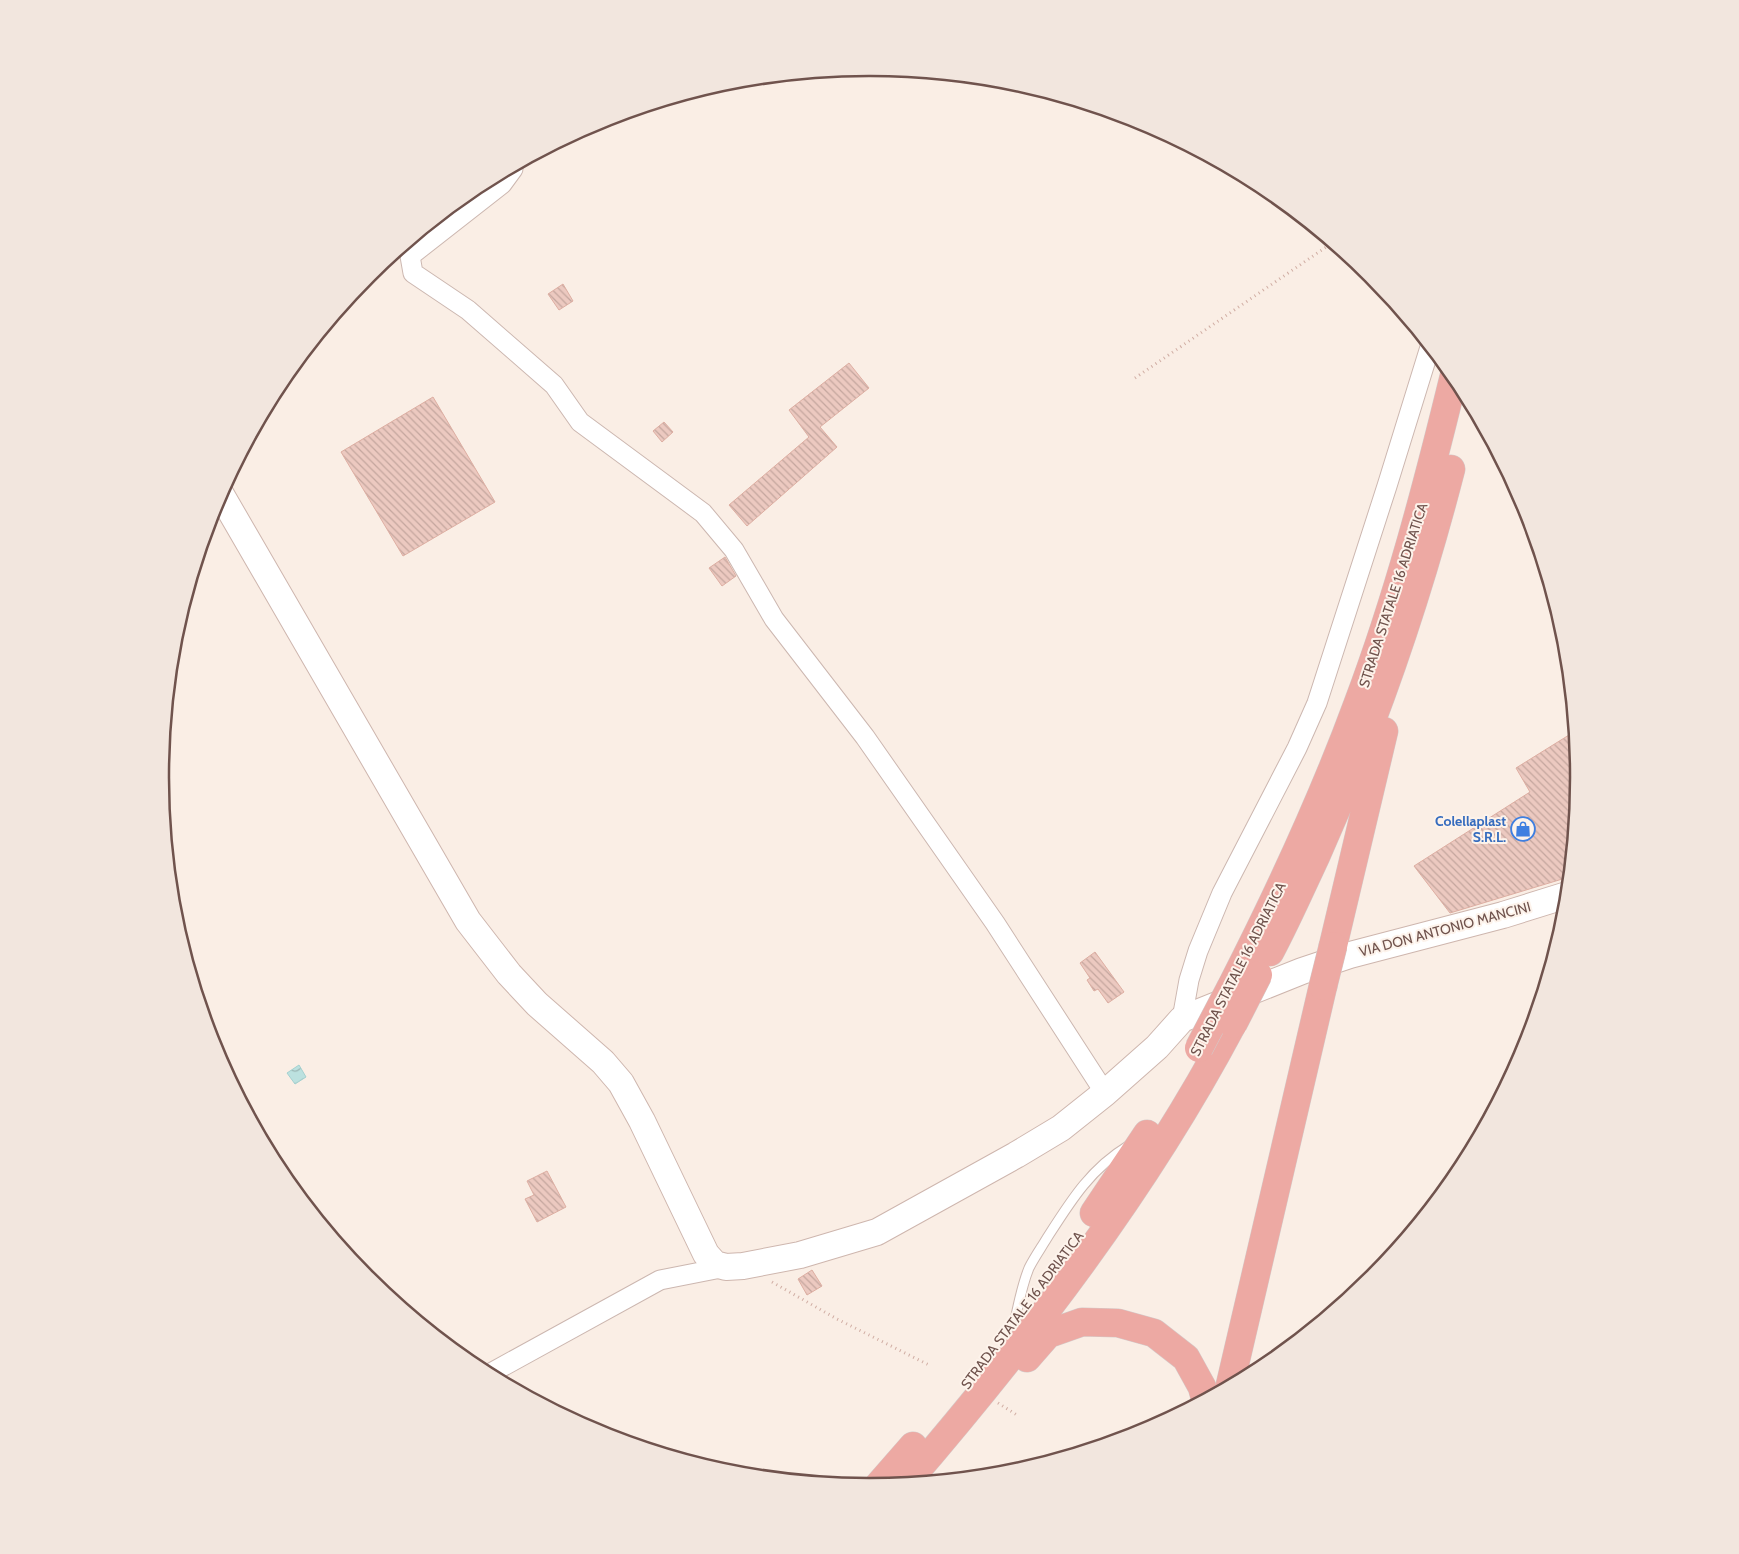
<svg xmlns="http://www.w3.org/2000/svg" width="1739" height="1554" font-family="Cabin,sans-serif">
<defs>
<pattern id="water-waves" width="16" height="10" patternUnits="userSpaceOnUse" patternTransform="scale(1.25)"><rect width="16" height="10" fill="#bce1df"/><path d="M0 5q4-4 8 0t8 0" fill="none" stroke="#9db9b7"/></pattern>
<pattern id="building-back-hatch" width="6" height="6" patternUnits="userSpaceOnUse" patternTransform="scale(1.25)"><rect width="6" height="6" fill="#ecc9c0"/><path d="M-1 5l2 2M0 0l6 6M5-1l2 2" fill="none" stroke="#c4a69e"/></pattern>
</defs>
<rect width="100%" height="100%" fill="#faeee5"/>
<path fill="url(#water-waves)" stroke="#a4d1d0" d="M 299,1065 L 306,1077 L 295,1084 L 287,1073 Z"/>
<path fill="url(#building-back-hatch)" stroke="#ddaea2" d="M 563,284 L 573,301 L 559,310 L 548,294 Z
M 849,363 L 869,388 L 820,427 L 837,447 L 747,526 L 729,505 L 809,437 L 789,410 Z
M 433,397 L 495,502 L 403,556 L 341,452 Z
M 664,422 L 673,432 L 662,442 L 653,431 Z
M 725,557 L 736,576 L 722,586 L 709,568 Z
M 1569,735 L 1576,743 L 1579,777 L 1569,877 L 1450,913 L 1414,866 L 1530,792 L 1516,768 Z
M 1095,952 L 1124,992 L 1108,1003 L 1098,989 L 1094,991 L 1087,980 L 1090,978 L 1080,963 Z
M 547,1171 L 566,1207 L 537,1222 L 525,1199 L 534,1195 L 527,1181 Z
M 812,1270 L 822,1286 L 807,1295 L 798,1279 Z"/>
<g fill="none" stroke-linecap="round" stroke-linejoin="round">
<g stroke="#ccb7b0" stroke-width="11">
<path id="lane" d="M 1015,1320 C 1019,1302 1022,1285 1029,1268 C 1034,1258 1041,1248 1047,1238 C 1070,1202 1090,1169 1128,1146"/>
</g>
<g stroke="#ccb7b0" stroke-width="21">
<path id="street" d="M 513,167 L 513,169 L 502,184 L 410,256 L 413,273 L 468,310 L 554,385 L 580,422 L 703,513 L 734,550 L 774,619 L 865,737 L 995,923 L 1105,1093
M 1182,1019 L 1189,980 L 1198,951 L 1222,893 L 1297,748 L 1317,703 L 1387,486 L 1430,347
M 489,1374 L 660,1280 L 726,1267"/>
</g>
<g stroke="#ceb6ae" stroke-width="28">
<path id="secondary" d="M 220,493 L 468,921 L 509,974 L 537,1004 L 603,1062 L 621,1083 L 642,1121 L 706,1254 L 715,1264 L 726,1267 L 743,1266 L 800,1255 L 877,1232 L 1016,1155 L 1061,1128 L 1105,1093 L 1157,1047 L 1182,1019 L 1302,971 L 1350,955 L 1503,915 L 1567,895"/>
</g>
<g stroke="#d4cbca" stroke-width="29">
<path id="highway" d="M 1333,946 L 1384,731
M 1270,952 C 1287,920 1301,888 1316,856 C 1372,731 1417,601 1451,469
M 1231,987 C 1278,895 1322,801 1358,703 C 1398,597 1427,487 1454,376
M 1094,1213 L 1147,1134
M 1027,1358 L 1048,1334 L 1082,1322 L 1118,1323 L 1154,1333 L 1186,1358 L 1202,1387 L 1205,1398
M 1230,1385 L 1323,986
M 906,1483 C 1028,1341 1144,1191 1232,1025
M 878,1486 L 913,1446"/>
</g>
<path stroke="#d0ada3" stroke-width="3" stroke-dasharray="1 4" stroke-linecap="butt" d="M 1135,378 L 1332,243
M 772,1282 L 837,1319 L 931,1366
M 998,1403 L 1017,1415"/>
<use href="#lane" stroke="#fff" stroke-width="9"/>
<use href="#street" stroke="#fff" stroke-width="19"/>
<use href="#secondary" stroke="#fff" stroke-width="26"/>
<use href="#highway" stroke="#eda9a3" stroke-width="28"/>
<g stroke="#d4cbca" stroke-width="29" stroke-linecap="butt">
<path id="highway-bridge" d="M 1323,986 L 1333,946
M 1233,1024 L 1258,975
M 1199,1048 L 1231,987"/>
</g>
<use href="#highway-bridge" stroke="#eda9a3" stroke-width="28"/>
</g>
<defs>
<g id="shop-ring" transform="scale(1.25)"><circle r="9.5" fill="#fdf3eb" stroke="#3f7fe0" stroke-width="1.5"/><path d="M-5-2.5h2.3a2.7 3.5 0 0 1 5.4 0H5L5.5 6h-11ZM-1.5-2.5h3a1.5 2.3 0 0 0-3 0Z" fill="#3f7fe0"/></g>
</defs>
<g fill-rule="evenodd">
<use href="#shop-ring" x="1523" y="829"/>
</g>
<g text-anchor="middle" stroke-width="4" stroke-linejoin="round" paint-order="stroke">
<g font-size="14" fill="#70534d" stroke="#fdf3eb">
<text transform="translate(1393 595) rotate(-72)" y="5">STRADA STATALE 16 ADRIATICA</text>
<text transform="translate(1445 929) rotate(-15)" y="5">VIA DON ANTONIO MANCINI</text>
<text transform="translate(1238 969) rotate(-63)" y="5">STRADA STATALE 16 ADRIATICA</text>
<text transform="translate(1022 1310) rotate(-53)" y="5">STRADA STATALE 16 ADRIATICA</text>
</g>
<g font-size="14" font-weight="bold" fill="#366cbe" stroke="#fdf3eb" text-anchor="end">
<text x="1506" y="826">Colellaplast<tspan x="1506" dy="16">S.R.L.</tspan></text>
</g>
</g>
<path d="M0 0H1739V1554H0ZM869 76H870A700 700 0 0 1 1570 776V778A700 700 0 0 1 870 1478H869A700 700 0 0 1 169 778V776A700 700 0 0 1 869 76Z" fill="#f2e6de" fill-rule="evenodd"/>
<path fill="none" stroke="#70534d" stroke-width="2.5" d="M869 76H870A700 700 0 0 1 1570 776V778A700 700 0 0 1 870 1478H869A700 700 0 0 1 169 778V776A700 700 0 0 1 869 76Z"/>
</svg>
